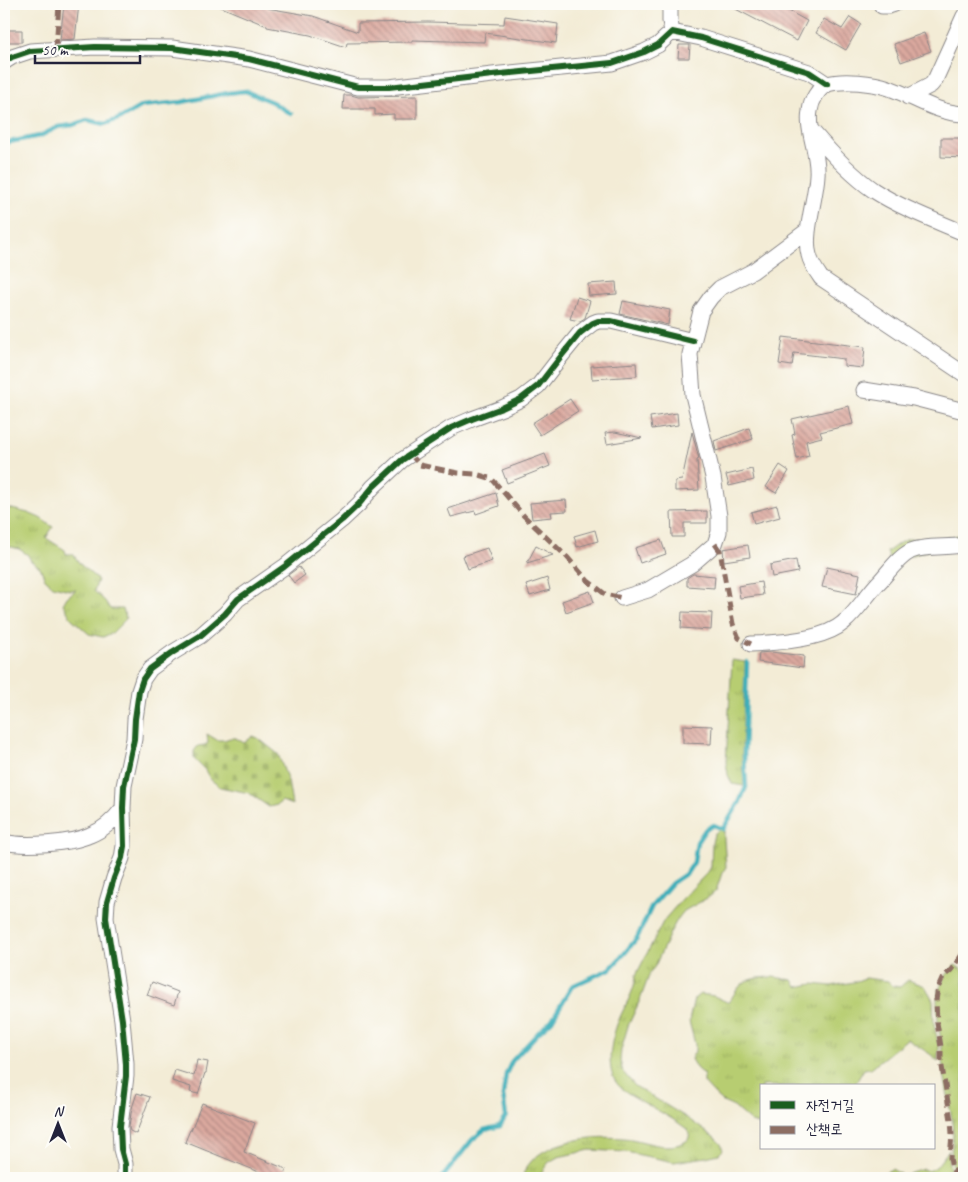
<svg xmlns="http://www.w3.org/2000/svg" width="968" height="1182" font-family="Caveat,'Poor Story',sans-serif">
<defs>
<pattern id="grass-tufts" width="24" height="20" patternUnits="userSpaceOnUse" patternTransform="scale(1.25)"><rect width="24" height="20" fill="#b7cd71"/><path d="M3 7l-1-3M5 7V3M7 7l1-3M15 17l-1-3M17 17v-4M19 17l1-3" fill="none" stroke="#9db063"/></pattern>
<pattern id="cemetery-stones" width="16" height="16" patternUnits="userSpaceOnUse" patternTransform="scale(1.25)"><rect width="16" height="16" fill="#b7cd71"/><path d="M2 7V4a2 2 0 0 1 4 0v3zM10 15v-3a2 2 0 0 1 4 0v3z" fill="#9db063"/></pattern>
<pattern id="building-back-hatch" width="6" height="6" patternUnits="userSpaceOnUse" patternTransform="scale(1.25)"><rect width="6" height="6" fill="#dba99f"/><path d="M-1 5l2 2M0 0l6 6M5-1l2 2" fill="none" stroke="#b18983"/></pattern>
</defs>
<rect width="100%" height="100%" fill="#fdfcf7"/>
<filter id="ink" filterUnits="userSpaceOnUse"><feTurbulence type="fractalNoise" baseFrequency=".02" numOctaves="2"/><feDisplacementMap in="SourceGraphic" scale="10" xChannelSelector="R" yChannelSelector="G"/><feConvolveMatrix kernelMatrix="1 2 1 2 8 2 1 2 1" color-interpolation-filters="sRGB"/></filter>
<filter id="wash" filterUnits="userSpaceOnUse"><feTurbulence type="fractalNoise" baseFrequency=".0096" numOctaves="4" result="noise"/><feDisplacementMap in="SourceGraphic" scale="20" xChannelSelector="R" yChannelSelector="G"/><feGaussianBlur stdDeviation="1.12" result="paint"/><feColorMatrix in="noise" values="0 0 0 0 0 0 0 0 0 0 0 0 0 0 0 0 0 1.4 0 .05"/><feComposite in="paint" operator="in"/></filter>
<g filter="url(#wash)">
<rect width="100%" height="100%" fill="#f3ecd6"/>
<path fill="url(#grass-tufts)" stroke="#6c7856" d="M 4,507 L 28,513 L 40,518 L 53,527 L 46,538 L 65,550 L 66,554 L 73,554 L 80,564 L 98,580 L 94,591 L 105,601 L 110,609 L 123,609 L 126,619 L 112,633 L 103,637 L 89,634 L 71,618 L 63,604 L 67,597 L 76,590 L 70,590 L 53,586 L 45,579 L 40,567 L 31,561 L 28,555 L 19,549 L 4,545 Z
M 964,532 L 964,541 L 890,561 L 887,552 L 901,542 L 908,539 L 938,540 L 958,535 Z
M 732,660 L 745,662 L 742,755 L 744,786 L 732,784 L 728,775 L 726,762 Z
M 720,829 L 724,831 L 724,840 L 726,867 L 722,873 L 716,891 L 709,897 L 684,911 L 677,920 L 671,931 L 655,966 L 650,973 L 640,1000 L 628,1026 L 621,1050 L 620,1061 L 623,1072 L 635,1086 L 687,1118 L 715,1138 L 721,1144 L 723,1150 L 719,1154 L 706,1157 L 674,1162 L 626,1152 L 590,1150 L 558,1157 L 549,1162 L 537,1178 L 522,1178 C 532,1141 590,1135 622,1138 C 645,1139 666,1154 688,1140 L 690,1134 L 687,1129 C 673,1118 656,1110 641,1101 C 632,1095 622,1091 616,1082 C 605,1067 612,1037 618,1022 C 624,1006 635,992 636,975 L 664,920 L 683,898 L 708,872 L 711,867 L 712,843 L 714,834 Z
M 955,965 L 964,971 L 964,1178 L 959,1178 L 957,1173 L 953,1168 L 951,1158 L 953,1134 L 952,1120 L 942,1061 L 942,1047 L 938,1023 L 937,1000 L 939,989 L 944,978 Z
M 773,977 L 793,980 L 797,987 L 813,984 L 831,986 L 854,982 L 865,978 L 888,981 L 893,986 L 900,987 L 908,980 L 925,986 L 933,1000 L 934,1024 L 939,1047 L 938,1061 L 930,1054 L 907,1039 L 871,1068 L 864,1069 L 854,1086 L 762,1086 L 762,1125 L 751,1122 L 734,1107 L 723,1102 L 715,1095 L 704,1083 L 704,1075 L 696,1068 L 691,1059 L 695,1051 L 695,1044 L 689,1021 L 694,999 L 700,994 L 714,996 L 729,1003 C 741,980 747,978 773,977 Z
M 949,1150 C 947,1164 950,1167 955,1178 L 875,1178 L 879,1175 L 892,1169 L 903,1176 L 923,1169 L 929,1171 L 936,1167 Z"/>
<path fill="url(#cemetery-stones)" stroke="#6c7856" d="M 207,734 L 217,740 L 224,740 L 230,738 L 236,738 L 244,743 L 253,736 L 258,738 L 278,754 L 288,781 L 292,805 L 282,801 L 277,805 L 269,807 L 249,793 L 220,787 L 210,779 L 205,770 L 194,759 L 194,751 L 198,746 L 205,745 L 208,743 Z"/>
<g fill="none" stroke-linecap="round" stroke-linejoin="round">
<path stroke="#3fafba" stroke-width="4.5" d="M 4,143 L 40,136 L 58,127 L 73,125 L 87,120 L 105,124 L 121,118 L 142,106 L 182,102 L 228,93 L 245,91 L 272,102 L 291,114
M 442,1178 L 472,1140 L 484,1130 L 500,1126 L 506,1116 L 503,1095 L 506,1074 L 512,1061 L 538,1033 L 552,1020 L 572,986 L 610,969 L 624,954 L 637,938 L 652,906 L 672,883 L 687,873 L 694,862 L 697,842 L 705,830 L 714,825 L 723,829 L 739,803 L 746,787 L 744,755 L 747,662"/>
</g>
<g id="blocks">
<path fill="url(#building-back-hatch)" d="M 64,4 L 79,4 L 75,39 L 60,40 Z
M 214,4 L 269,4 L 267,8 L 313,16 L 358,32 L 358,23 L 428,22 L 504,24 L 505,16 L 558,24 L 556,43 L 485,33 L 484,42 L 412,40 L 412,42 L 347,43 L 346,47 L 310,35 L 267,27 L 267,26 Z
M 726,4 L 776,4 L 807,21 L 797,41 Z
M 850,17 L 861,24 L 846,50 L 816,33 L 824,19 L 842,29 Z
M 4,30 L 22,30 L 22,42 L 4,42 Z
M 924,33 L 931,51 L 901,62 L 894,44 Z
M 679,45 L 690,45 L 689,58 L 678,58 Z
M 344,95 L 351,95 L 358,97 L 417,96 L 417,119 L 394,119 L 394,114 L 375,115 L 375,109 L 343,109 Z
M 941,138 L 964,138 L 964,158 L 941,157 Z
M 616,282 L 617,294 L 589,296 L 588,284 Z
M 577,297 L 590,301 L 585,318 L 580,321 L 570,319 Z
M 623,301 L 670,310 L 668,325 L 620,314 Z
M 783,337 L 865,347 L 863,368 L 844,366 L 844,359 L 794,353 L 792,366 L 779,364 Z
M 636,363 L 637,376 L 592,379 L 591,366 Z
M 570,399 L 578,411 L 540,435 L 532,423 Z
M 849,406 L 853,424 L 820,432 L 822,437 L 806,441 L 809,456 L 797,459 L 792,435 L 795,434 L 792,419 Z
M 677,413 L 678,425 L 652,429 L 650,417 Z
M 749,428 L 753,439 L 716,451 L 714,441 Z
M 615,432 L 642,438 L 607,444 L 605,433 Z
M 692,432 L 699,459 L 697,460 L 699,490 L 675,491 L 675,481 L 682,480 Z
M 545,454 L 550,466 L 507,483 L 502,470 Z
M 780,465 L 789,471 L 776,493 L 766,487 Z
M 752,469 L 754,480 L 729,486 L 726,475 Z
M 496,493 L 499,506 L 476,514 L 475,511 L 451,517 L 448,509 Z
M 566,500 L 567,511 L 551,512 L 552,517 L 532,519 L 530,503 Z
M 777,505 L 780,517 L 754,524 L 751,512 Z
M 707,511 L 707,523 L 684,523 L 684,537 L 672,537 L 671,512 Z
M 595,530 L 598,541 L 577,547 L 574,536 Z
M 661,540 L 666,554 L 640,563 L 635,548 Z
M 748,545 L 750,557 L 724,561 L 723,549 Z
M 536,546 L 553,555 L 527,563 Z
M 487,548 L 492,561 L 468,569 L 463,556 Z
M 796,560 L 798,572 L 772,577 L 770,565 Z
M 299,567 L 305,575 L 294,583 L 288,575 Z
M 827,567 L 860,574 L 856,594 L 822,587 Z
M 693,574 L 715,576 L 714,588 L 687,586 L 687,578 Z
M 547,578 L 550,590 L 530,596 L 526,585 Z
M 761,582 L 763,595 L 740,598 L 738,586 Z
M 590,591 L 594,602 L 566,612 L 562,601 Z
M 682,612 L 712,613 L 711,630 L 681,628 Z
M 771,652 L 804,656 L 803,668 L 758,662 L 759,653 Z
M 683,725 L 712,726 L 711,744 L 683,743 Z
M 152,982 L 178,992 L 174,1005 L 147,995 Z
M 197,1060 L 208,1062 L 206,1073 L 205,1073 L 198,1094 L 190,1092 L 191,1087 L 172,1081 L 175,1070 L 194,1076 Z
M 137,1093 L 150,1097 L 136,1134 L 130,1131 L 129,1126 L 132,1108 Z
M 202,1103 L 255,1123 L 244,1152 L 286,1169 L 283,1178 L 274,1178 L 185,1142 L 190,1130 L 191,1130 Z"/>
</g>
</g>
<g filter="url(#ink)">
<use href="#blocks" fill-opacity="0" stroke="#8a8788" stroke-width="1"/>
<g fill="none" stroke-linecap="round" stroke-linejoin="round">
<g stroke="#8a8788" stroke-width="17">
<path id="minor" d="M 670,4 L 670,21 L 672,32
M 881,4 L 882,6 L 889,6 L 895,4
M 4,62 L 12,57 L 30,51 L 95,47 L 172,48 L 249,59 L 358,87 L 389,87 L 501,74 L 612,63 L 644,52 L 658,45 L 672,32 L 701,38 L 809,72 L 827,84
M 908,97 L 931,85 L 935,80 L 964,16
M 964,114 C 936,113 915,97 889,88 C 874,83 843,79 828,84 C 818,88 811,101 810,111 C 806,130 819,154 817,175 C 816,198 803,235 809,255 C 811,264 816,271 821,278 L 964,374
M 812,131 C 830,152 850,174 873,190 C 901,208 934,220 964,233
M 864,390 L 914,398 L 964,411
M 622,598 L 648,590 L 692,564 L 715,544 L 719,532 L 719,516 L 713,477 L 693,395 L 690,354 L 701,311 L 711,297 L 720,288 L 753,271 L 808,230
M 751,644 C 776,643 824,640 843,623 C 858,611 867,594 881,580 C 890,570 899,557 911,551 C 925,545 948,548 964,545
M 4,842 C 24,847 70,844 90,835 C 103,830 114,820 123,808
M 125,1178 L 125,1164 L 121,1149 L 120,1126 L 126,1076 L 126,1064 L 122,1020 L 106,918 L 107,902 L 114,878 L 122,858 L 124,846 L 123,808 L 124,786 L 134,739 L 135,719 L 139,691 L 143,679 L 150,669 L 172,653 L 200,636 L 225,614 L 238,599 L 284,567 L 342,520 L 359,504 L 373,487 L 402,460 L 451,428 L 472,419 L 502,408 L 521,399 L 538,386 L 562,355 L 580,333 L 593,323 L 598,321 L 611,321 L 693,341"/>
</g>
<use href="#minor" stroke="#fff" stroke-width="15"/>
<path stroke="#8d6e63" stroke-width="5" stroke-dasharray="10 5" stroke-linecap="butt" d="M 56,49 L 59,4
M 410,454 L 420,465 L 458,473 L 476,474 L 492,479 L 524,516 L 567,557 L 588,581 L 605,594 L 622,598
M 715,544 L 720,551 L 733,624 L 739,638 L 751,644
M 958,1178 L 956,1174 L 952,1169 L 950,1158 L 952,1134 L 951,1120 L 941,1061 L 941,1047 L 937,1023 L 936,1000 L 938,988 L 943,977 L 951,970 L 964,952"/>
<g stroke="#fdfcf7" stroke-width="9">
<path id="cycleway" d="M 4,62 L 12,57 L 30,51 L 95,47 L 172,48 L 249,59 L 358,87 L 389,87 L 501,74 L 612,63 L 644,52 L 658,45 L 672,32 L 701,38 L 809,72 L 827,84
M 125,1178 L 125,1164 L 121,1149 L 120,1126 L 126,1076 L 126,1064 L 122,1020 L 106,918 L 107,902 L 114,878 L 122,858 L 124,846 L 123,808 L 124,786 L 134,739 L 135,719 L 139,691 L 143,679 L 150,669 L 172,653 L 200,636 L 225,614 L 238,599 L 284,567 L 342,520 L 359,504 L 373,487 L 402,460 L 451,428 L 472,419 L 502,408 L 521,399 L 538,386 L 562,355 L 580,333 L 593,323 L 598,321 L 611,321 L 693,341"/>
</g>
<use href="#cycleway" stroke="#1b5e20" stroke-width="6"/>
</g>
</g>
<rect width="968" height="1182" fill="none" stroke="#fdfcf7" stroke-width="20"/>
<rect x="760" y="1084" width="175" height="65" fill="#fdfcf7" stroke="#a5a5ac"/>
<rect x="770" y="1101" width="25" height="8" fill="#1b5e20" stroke="#a5a5ac"/>
<text x="806" y="1110" font-size="15" fill="#22223b">자전거길</text>
<rect x="770" y="1126" width="25" height="8" fill="#8d6e63" stroke="#a5a5ac"/>
<text x="806" y="1134" font-size="15" fill="#22223b">산책로</text>
<g transform="translate(58 1124)" stroke="#fdfcf7" stroke-width="4" paint-order="stroke">
<path d="M0-4L9 19L0 12L-9 19Z" fill="#22223b"/>
<text y="-8" font-size="14" font-weight="bold" text-anchor="middle" fill="#22223b">N</text>
</g>
<path d="M35 55v8h105v-8" fill="none" stroke="#22223b" stroke-width="2.5"/>
<text x="42" y="55" font-size="15" fill="#22223b" stroke="#fdfcf7" stroke-width="4" paint-order="stroke">50 m</text>
</svg>
